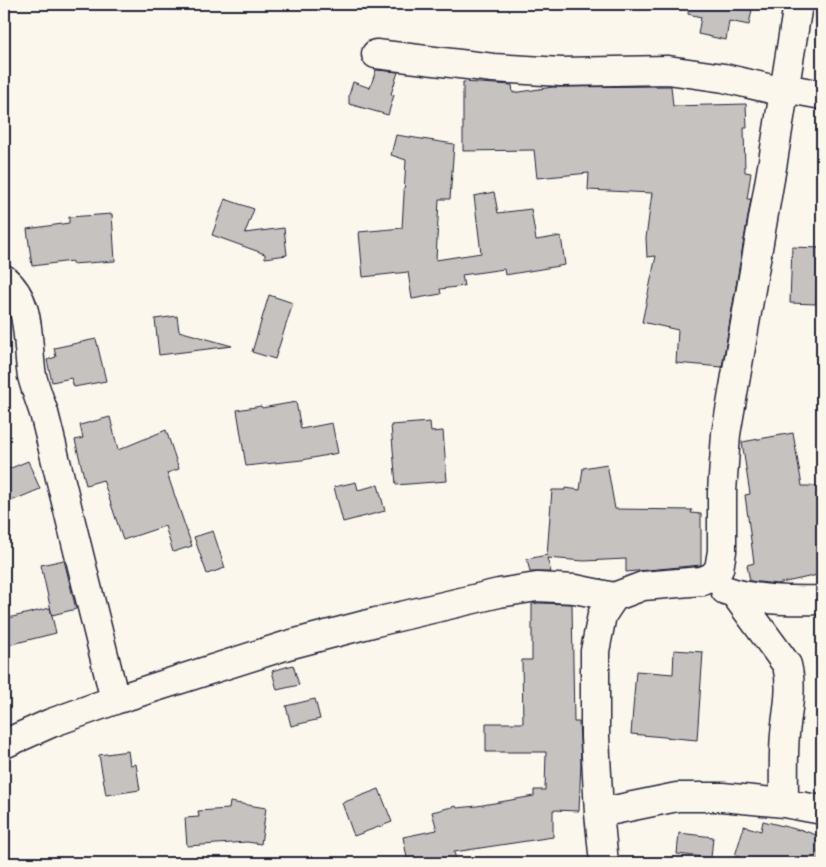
<svg xmlns="http://www.w3.org/2000/svg" width="826" height="867" font-family="Sriracha,sans-serif">
<rect width="100%" height="100%" fill="#fbf7ec"/>
<filter id="ink" filterUnits="userSpaceOnUse"><feTurbulence type="fractalNoise" baseFrequency=".02" numOctaves="2"/><feDisplacementMap in="SourceGraphic" scale="10" xChannelSelector="R" yChannelSelector="G"/><feConvolveMatrix kernelMatrix="1 2 1 2 8 2 1 2 1" color-interpolation-filters="sRGB"/></filter>
<g filter="url(#ink)">
<path fill="#c6c2c0" stroke="#22223b" d="M 689,4 L 753,4 L 749,25 L 729,21 L 726,40 L 698,34 L 701,17 L 688,14 Z
M 376,70 L 398,72 L 391,94 L 394,95 L 388,115 L 349,104 L 349,95 L 353,82 L 370,88 Z
M 463,82 L 512,85 L 513,93 L 553,87 L 667,86 L 671,86 L 673,106 L 746,104 L 747,128 L 744,128 L 745,172 L 751,173 L 747,199 L 751,199 L 722,367 L 676,363 L 678,330 L 642,322 L 656,256 L 647,257 L 646,238 L 652,193 L 588,190 L 589,173 L 537,178 L 534,150 L 463,151 Z
M 396,135 L 454,144 L 450,199 L 439,199 L 436,260 L 481,253 L 474,196 L 494,192 L 498,213 L 531,209 L 536,240 L 561,236 L 565,265 L 505,275 L 504,269 L 462,275 L 464,286 L 440,289 L 441,294 L 412,299 L 408,272 L 363,277 L 359,232 L 402,228 L 406,160 L 391,155 Z
M 225,199 L 254,209 L 245,233 L 284,228 L 287,255 L 265,258 L 265,254 L 212,235 Z
M 112,214 L 115,261 L 72,264 L 72,261 L 32,266 L 27,229 L 69,223 L 69,217 Z
M 792,247 L 822,248 L 822,278 L 817,279 L 816,304 L 790,303 Z
M 269,295 L 293,303 L 275,359 L 252,352 Z
M 177,316 L 179,331 L 232,346 L 159,355 L 155,319 Z
M 96,339 L 106,381 L 74,387 L 71,378 L 52,382 L 47,360 L 56,357 L 54,348 Z
M 296,402 L 301,429 L 332,423 L 338,453 L 302,460 L 246,466 L 237,410 L 261,406 L 262,408 Z
M 110,417 L 118,450 L 166,430 L 179,469 L 167,473 L 192,546 L 173,552 L 165,526 L 123,540 L 103,480 L 86,485 L 75,440 L 83,438 L 80,425 Z
M 430,422 L 431,432 L 443,431 L 447,481 L 396,485 L 391,425 Z
M 793,433 L 802,486 L 822,486 L 822,574 L 777,584 L 750,581 L 747,565 L 754,563 L 745,495 L 750,494 L 742,442 Z
M 28,461 L 40,489 L 4,504 L 4,471 Z
M 607,464 L 615,509 L 692,510 L 691,513 L 701,514 L 701,565 L 626,572 L 626,559 L 584,561 L 547,558 L 551,572 L 530,572 L 527,559 L 547,555 L 552,490 L 565,490 L 565,488 L 580,490 L 583,468 Z
M 356,482 L 358,490 L 378,485 L 385,511 L 343,522 L 334,487 Z
M 213,531 L 225,568 L 207,574 L 194,537 Z
M 64,560 L 76,609 L 52,615 L 41,565 Z
M 538,603 L 572,604 L 574,722 L 579,722 L 581,761 L 579,811 L 553,810 L 553,837 L 454,852 L 457,863 L 408,863 L 403,837 L 437,830 L 432,812 L 456,806 L 457,808 L 477,806 L 534,796 L 534,790 L 545,790 L 546,752 L 486,752 L 486,723 L 523,723 L 522,660 L 532,660 L 532,604 Z
M 50,608 L 56,633 L 4,646 L 4,619 Z
M 674,650 L 703,652 L 697,740 L 631,734 L 636,671 L 673,674 Z
M 293,665 L 299,685 L 277,690 L 272,671 Z
M 315,699 L 320,719 L 291,726 L 286,706 Z
M 128,751 L 130,765 L 136,764 L 140,790 L 106,795 L 99,755 Z
M 379,789 L 392,822 L 354,836 L 342,803 Z
M 230,802 L 266,808 L 261,844 L 247,842 L 187,846 L 185,818 L 199,817 L 198,811 L 229,809 Z
M 763,821 L 799,830 L 799,829 L 822,837 L 822,863 L 760,863 L 735,856 L 744,826 L 761,831 Z
M 679,833 L 713,837 L 711,858 L 677,854 Z"/>
<g fill="none" stroke-linecap="round" stroke-linejoin="round">
<g stroke="#22223b" stroke-width="31">
<path id="street" d="M 376,54 L 493,68 L 561,72 L 668,70 L 724,78 L 784,92
M 784,88 L 822,95
M 4,279 C 33,303 26,342 32,376 C 35,388 40,401 44,413 L 115,700
M 725,590 C 751,600 794,601 822,600
M 735,594 L 787,665 C 793,689 787,710 785,734 C 783,757 784,780 784,803
M 4,744 L 51,723 L 115,700 L 288,645 L 376,622 L 499,593 L 537,587 L 575,589 L 614,597
M 599,813 L 677,797 L 722,797 L 784,803 L 822,810
M 604,863 L 599,813 L 595,737 L 595,651 L 602,615 L 614,597 L 643,586 L 702,581 L 712,577 L 719,569 L 722,551 L 722,492 L 726,434 L 773,161 L 798,4"/>
</g>
<use href="#street" stroke="#fbf7ec" stroke-width="28"/>
</g>
</g>
<rect width="826" height="867" fill="none" stroke="#fbf7ec" stroke-width="20"/>
<rect x="10" y="10" width="806" height="847" fill="none" stroke="#22223b" stroke-width="2" filter="url(#ink)"/>
</svg>
